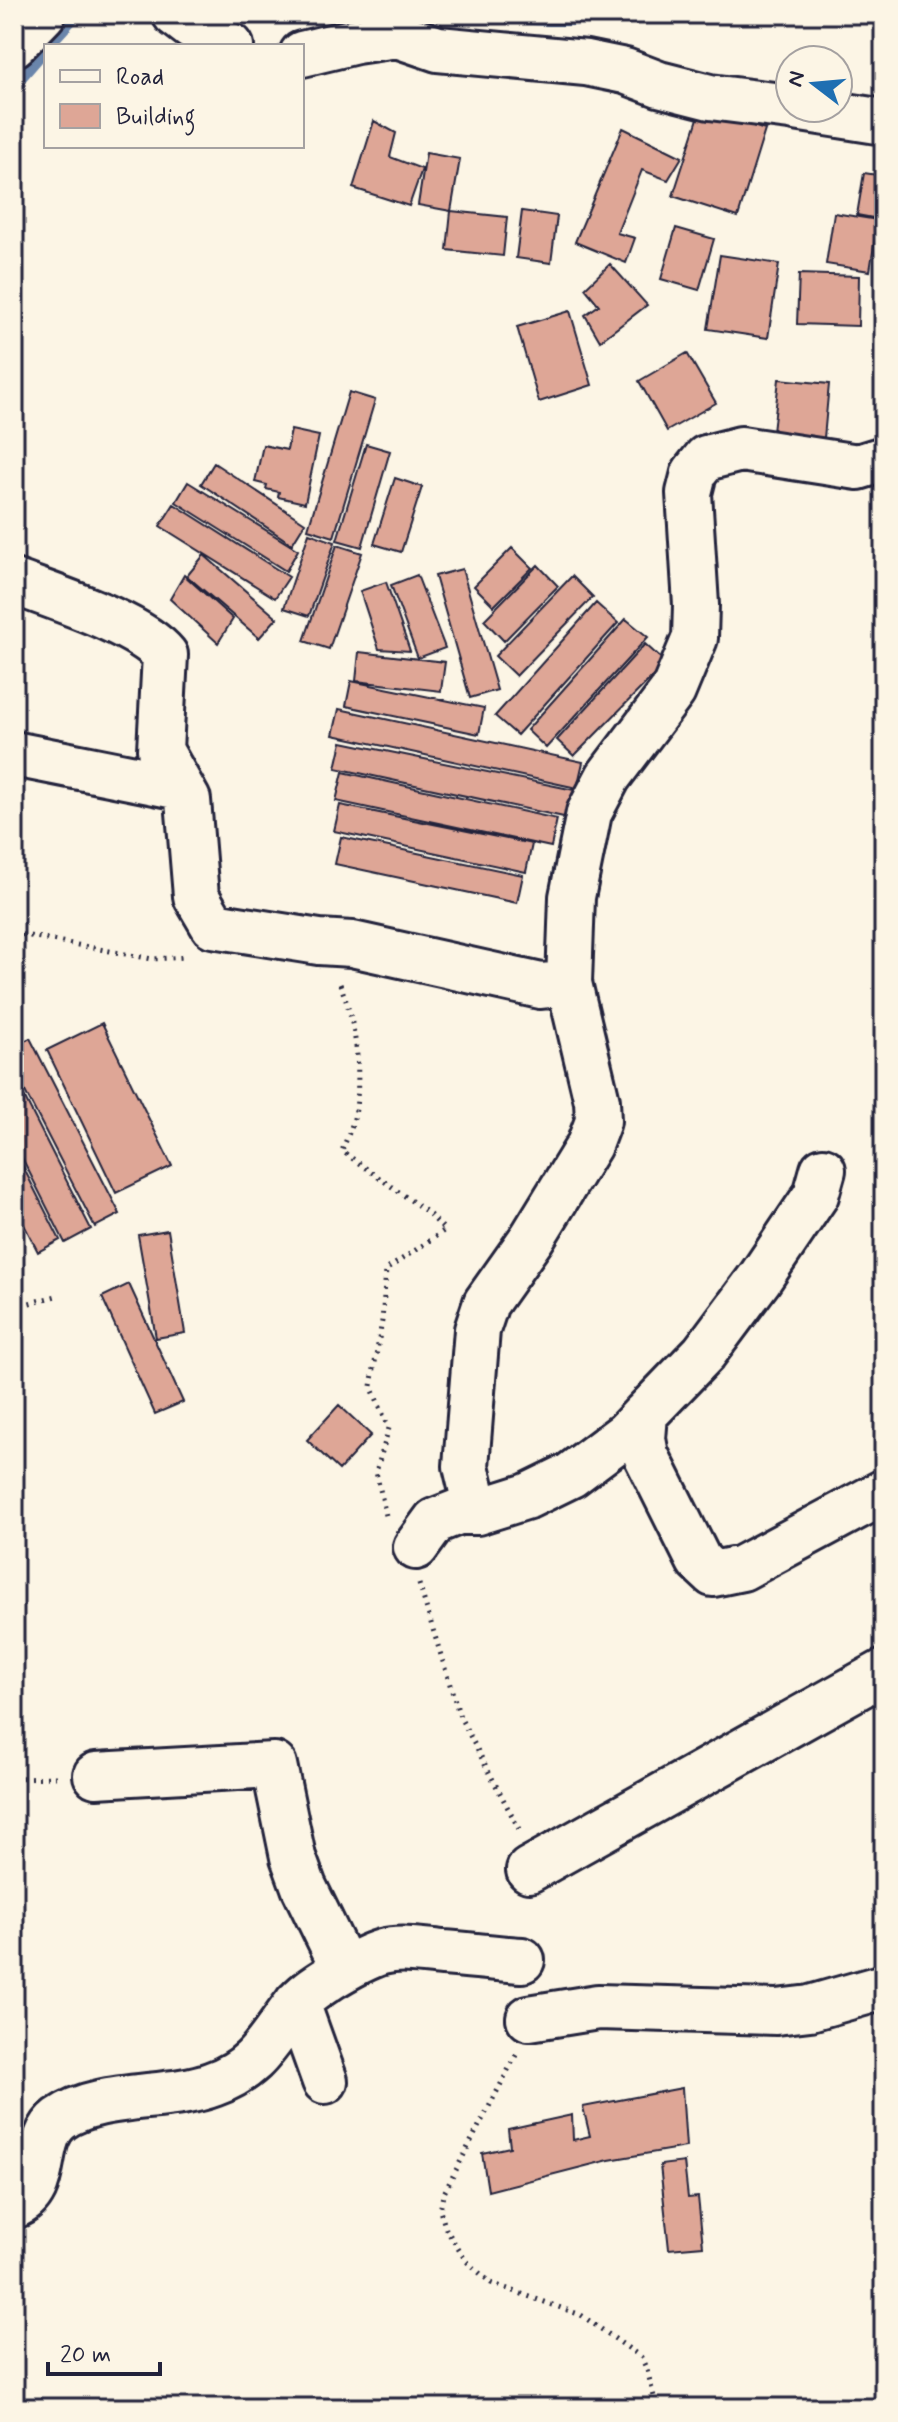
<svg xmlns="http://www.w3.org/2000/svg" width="898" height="2422" font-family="Mynerve,sans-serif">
<rect width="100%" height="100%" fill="#fcf5e5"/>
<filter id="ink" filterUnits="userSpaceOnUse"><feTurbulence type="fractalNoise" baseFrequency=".0125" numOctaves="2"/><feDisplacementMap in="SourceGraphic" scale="16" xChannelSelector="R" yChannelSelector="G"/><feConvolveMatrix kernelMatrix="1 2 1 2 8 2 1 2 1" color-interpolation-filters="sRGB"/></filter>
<g filter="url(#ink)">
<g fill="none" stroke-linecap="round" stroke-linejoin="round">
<path stroke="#6b85ab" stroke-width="11" d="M 282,14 L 330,14
M 501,14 C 542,27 618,17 662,14
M 48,46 L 77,14
M 14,86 L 46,49"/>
</g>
<path fill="#dea696" stroke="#22223b" stroke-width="2" d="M 701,109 L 765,130 L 738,217 L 673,196 Z
M 374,121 L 396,133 L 390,157 L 422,169 L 409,206 L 353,188 Z
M 623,128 L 682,157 L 668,180 L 642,170 L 617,233 L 635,238 L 626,263 L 575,242 Z
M 426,153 L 460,159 L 451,211 L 418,205 Z
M 864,173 L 884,176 L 884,220 L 857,215 Z
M 451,211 L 507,217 L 503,256 L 447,250 Z
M 522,211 L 557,216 L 551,263 L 516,258 Z
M 834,213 L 878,220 L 870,271 L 826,264 Z
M 676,228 L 714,239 L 699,290 L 661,279 Z
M 720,255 L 779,264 L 768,338 L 708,329 Z
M 610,264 L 647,305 L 600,341 L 585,315 L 599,305 L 585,288 Z
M 799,274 L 859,276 L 858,326 L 797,324 Z
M 570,311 L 592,385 L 539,402 L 517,327 Z
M 687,353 L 716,403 L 667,431 L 639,381 Z
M 779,379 L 829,384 L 824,438 L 773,432 Z
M 349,392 L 375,400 L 334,537 L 308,529 Z
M 291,430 L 319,436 L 305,503 L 278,497 L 279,492 L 266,489 L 267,485 L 255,482 L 263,445 L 287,450 Z
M 366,444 L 390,451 L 362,547 L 337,540 Z
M 214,463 L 305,523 L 292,544 L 201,484 Z
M 395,478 L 422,487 L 401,552 L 374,544 Z
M 188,482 L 298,550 L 286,571 L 176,502 Z
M 174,504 L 289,577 L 275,598 L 160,526 Z
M 309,533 L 335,542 L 309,616 L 284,608 Z
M 337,545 L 362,553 L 329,649 L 304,641 Z
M 512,548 L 532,568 L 494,606 L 474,586 Z
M 204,555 L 277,618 L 259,638 L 187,576 Z
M 538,565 L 558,586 L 504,641 L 484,620 Z
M 462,569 L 497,690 L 470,698 L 435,576 Z
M 184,575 L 233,619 L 218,643 L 170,599 Z
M 417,575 L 445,648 L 418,658 L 391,585 Z
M 572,576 L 593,597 L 516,676 L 495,656 Z
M 386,582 L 410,651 L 379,649 L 360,591 Z
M 596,603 L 618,623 L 517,735 L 495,716 Z
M 626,619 L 648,637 L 546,748 L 527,730 Z
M 645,644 L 666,663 L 574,756 L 557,740 Z
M 359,652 L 445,662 L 441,691 L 356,681 Z
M 351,681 L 484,708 L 479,734 L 346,706 Z
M 339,709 L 583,762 L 577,788 L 333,735 Z
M 342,742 L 579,791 L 573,819 L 336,768 Z
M 343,772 L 557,819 L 551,847 L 336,801 Z
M 340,805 L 532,844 L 526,872 L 334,831 Z
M 341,837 L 523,875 L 517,903 L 335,864 Z
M 102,1023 L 172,1166 L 116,1193 L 47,1050 Z
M 30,1038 L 120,1214 L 95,1227 L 14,1070 L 14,1046 Z
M 14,1077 L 91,1229 L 65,1243 L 14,1142 Z
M 14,1149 L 60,1240 L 38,1252 L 14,1205 Z
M 168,1230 L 185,1333 L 156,1338 L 138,1235 Z
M 129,1284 L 183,1402 L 155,1414 L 102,1297 Z
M 339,1405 L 371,1435 L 339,1470 L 307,1440 Z
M 682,2088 L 686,2147 L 609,2160 L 488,2191 L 482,2153 L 510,2147 L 508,2129 L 572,2115 L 573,2140 L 590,2136 L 583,2107 Z
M 684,2162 L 688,2198 L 698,2197 L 703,2246 L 669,2249 L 660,2165 Z"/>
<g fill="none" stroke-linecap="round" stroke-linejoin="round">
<g stroke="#22223b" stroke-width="50">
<path id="minor" d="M 175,14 L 192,27 L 231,46
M 14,44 L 43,14
M 302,54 L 356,41 L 397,35 L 438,49 L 586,63 L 625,71 L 659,84 L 710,97 L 790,107
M 795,108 L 884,122
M 14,582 C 53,597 140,624 165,655 L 160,750 L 188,800 L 196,896 L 213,925 L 319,942 L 352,944 L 541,986 L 569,983
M 14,754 L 180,787
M 823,1170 L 816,1195 L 760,1278 L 704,1353 L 645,1414 L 643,1439 L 646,1455 L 699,1561 L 713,1574 L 742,1568 L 884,1492
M 477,1512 L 466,1466 L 477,1330 L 486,1303 L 532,1238 L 589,1145 L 598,1121 L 597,1101 L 569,983 L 572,897 L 589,813 L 608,777 L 673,691 L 695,638 L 696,605 L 689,493 L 694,473 L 706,458 L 741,449 L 858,467 L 884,459
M 416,1547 L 435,1521 L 458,1512 L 477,1512 L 528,1496 L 571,1475 L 627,1433 L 645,1414
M 96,1775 L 274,1765 L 293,1857 L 304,1887 L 344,1969
M 529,1870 L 884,1672
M 297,2003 L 325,2081
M 529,2018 L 598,2007 L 776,2012 L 810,2008 L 884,1987
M 14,2206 C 52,2191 31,2141 60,2119 C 99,2091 169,2101 213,2084 C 258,2068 268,2041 295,2006 C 305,1993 319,1985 333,1976 C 348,1967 365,1957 382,1952 C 401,1947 423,1951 443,1953 C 469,1955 495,1958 522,1960"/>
</g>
<path stroke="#22223b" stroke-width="5" stroke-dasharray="2 6" stroke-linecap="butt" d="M 14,933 L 152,959 L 187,957
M 340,984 C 356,1024 361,1066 356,1109 C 354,1123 347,1137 342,1151 L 427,1212 L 445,1230 L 386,1270 L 382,1321 L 371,1386 L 389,1428 L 376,1472 L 387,1520
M 14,1307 L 60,1295
M 419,1584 L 460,1717 L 519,1829
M 14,1778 L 57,1777
M 516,2055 L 443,2195 L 440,2211 L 446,2229 L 466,2261 L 491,2283 L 581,2315 L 641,2357 L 647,2370 L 657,2408"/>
<use href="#minor" stroke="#fcf5e5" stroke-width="44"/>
</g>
</g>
<rect width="898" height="2422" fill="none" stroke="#fcf5e5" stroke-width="48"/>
<rect x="24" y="24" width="850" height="2374" fill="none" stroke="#22223b" stroke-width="3" filter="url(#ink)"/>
<rect x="44" y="44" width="260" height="104" fill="#fcf5e5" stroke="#a5a1a1" stroke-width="2"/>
<rect x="60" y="70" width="40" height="12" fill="#fcf5e5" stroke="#a5a1a1" stroke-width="2"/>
<text x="116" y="84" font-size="24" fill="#22223b">Road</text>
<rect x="60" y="104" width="40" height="24" fill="#dea696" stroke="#a5a1a1" stroke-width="2"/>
<text x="116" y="124" font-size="24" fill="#22223b">Building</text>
<g transform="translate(814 84) rotate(286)"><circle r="38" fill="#fcf5e5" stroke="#a5a1a1" stroke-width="2"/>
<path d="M0-6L14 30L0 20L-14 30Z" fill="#1f6fb2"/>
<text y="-12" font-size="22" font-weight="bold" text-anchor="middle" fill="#22223b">N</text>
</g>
<path d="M48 2362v12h112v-12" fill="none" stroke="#22223b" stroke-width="4"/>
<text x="60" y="2362" font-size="24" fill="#22223b" stroke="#fcf5e5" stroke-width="6" paint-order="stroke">20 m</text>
</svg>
